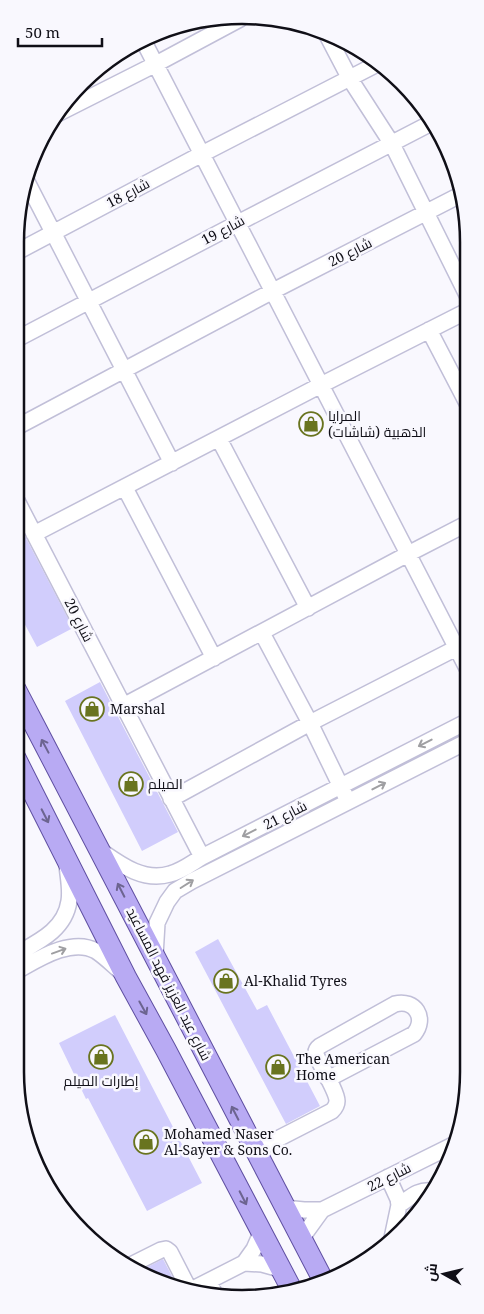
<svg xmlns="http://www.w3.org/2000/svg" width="484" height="1314" font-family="'Noto Serif',Cairo,serif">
<rect width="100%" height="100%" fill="#f9f8fe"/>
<path fill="#d1cdfc" d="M 15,517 L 73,628 L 37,647 L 15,606 Z
M 100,682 L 178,832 L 142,851 L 65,701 Z
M 218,939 L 257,1010 L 267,1005 L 320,1106 L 286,1124 L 195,952 Z
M 115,1015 L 202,1183 L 147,1211 L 88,1098 L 86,1099 L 59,1043 Z
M 163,1259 L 175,1282 L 172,1283 L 138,1272 Z"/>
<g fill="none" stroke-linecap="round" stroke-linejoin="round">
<g stroke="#c1bfd8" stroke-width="18">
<path id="minor" d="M 327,35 L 350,79 L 392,144 L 467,295
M 143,40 L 468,670
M 57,114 L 156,64 L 240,19
M 25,178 L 172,463
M 15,253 L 202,154 L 379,63
M 429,330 L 467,403
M 15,340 L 238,223 L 433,122
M 15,428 L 273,291 L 462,194
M 219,439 L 308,608
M 125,488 L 214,658
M 15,497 L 202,857
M 34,534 L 321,385 L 467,311
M 262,633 L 310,723 L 345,795
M 123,706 L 408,554 L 468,523
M 171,799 L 310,723 L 468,642
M 101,851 C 121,865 144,882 170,874 C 182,871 192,863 202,857 L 468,721
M 15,955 C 38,942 65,930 69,901 C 71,889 68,877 67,865
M 155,956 L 157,923 L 167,902 L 175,891 L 192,881 L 468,741
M 15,972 C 37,960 71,937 96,951 C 104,956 112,964 120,971
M 254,1151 L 332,1111 C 335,1108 337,1105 337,1101 C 337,1092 321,1066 317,1057 C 315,1052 316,1049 320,1046 L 395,1004 C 415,999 427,1018 414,1034 L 328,1079
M 388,1177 L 398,1199 L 399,1205 L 392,1238
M 399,1205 C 410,1198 418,1189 432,1191
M 284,1208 L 304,1210 L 322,1210 L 455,1144
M 301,1239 L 322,1210
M 244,1263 L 262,1264 L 280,1269
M 127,1267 L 161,1250 L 166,1249 L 170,1252 L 189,1289
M 209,1281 L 216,1297
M 191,1290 L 244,1263 L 254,1249 L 261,1233"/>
</g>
<g stroke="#5f4fa1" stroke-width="22">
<path id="major" d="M 15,688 C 118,885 219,1083 323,1280
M 15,757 L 126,977 L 166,1050 L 293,1292"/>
</g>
<use href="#minor" stroke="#fff" stroke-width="15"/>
<use href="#major" stroke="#b8aaf3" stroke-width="20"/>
</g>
<defs><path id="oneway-shaft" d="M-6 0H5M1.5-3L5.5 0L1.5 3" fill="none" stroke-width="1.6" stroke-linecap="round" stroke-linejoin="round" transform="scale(1.25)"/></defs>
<g stroke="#9f9fa2">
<use href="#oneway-shaft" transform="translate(425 743) rotate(153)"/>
<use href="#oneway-shaft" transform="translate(379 786) rotate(-27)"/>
<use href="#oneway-shaft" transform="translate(249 833) rotate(153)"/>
<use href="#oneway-shaft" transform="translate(187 884) rotate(-32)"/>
<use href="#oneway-shaft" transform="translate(59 951) rotate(-20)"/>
</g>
<g stroke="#6c6490">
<use href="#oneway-shaft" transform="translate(45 746) rotate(-118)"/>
<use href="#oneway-shaft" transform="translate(45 816) rotate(63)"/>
<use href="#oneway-shaft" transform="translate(121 890) rotate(-117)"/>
<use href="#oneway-shaft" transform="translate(143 1008) rotate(61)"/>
<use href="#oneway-shaft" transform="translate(235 1113) rotate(-117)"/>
<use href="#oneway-shaft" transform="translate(243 1198) rotate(63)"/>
</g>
<defs>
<g id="shop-ring" transform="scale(1.25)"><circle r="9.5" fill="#f9f8fe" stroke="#69741f" stroke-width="1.5"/><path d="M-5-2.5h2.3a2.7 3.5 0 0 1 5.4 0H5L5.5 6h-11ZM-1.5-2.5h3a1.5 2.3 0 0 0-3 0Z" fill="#69741f"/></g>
</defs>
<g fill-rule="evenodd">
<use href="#shop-ring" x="311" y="424"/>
<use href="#shop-ring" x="92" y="709"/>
<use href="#shop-ring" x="131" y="784"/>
<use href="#shop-ring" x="226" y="981"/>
<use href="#shop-ring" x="101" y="1057"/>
<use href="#shop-ring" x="278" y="1067"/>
<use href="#shop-ring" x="146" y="1142"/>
</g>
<g text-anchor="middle" stroke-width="5" stroke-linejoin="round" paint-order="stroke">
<g font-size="14" fill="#100f17" stroke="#f9f8fe">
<text transform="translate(128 193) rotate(-28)" y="5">شارع 18</text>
<text transform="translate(223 230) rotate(-28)" y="5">شارع 19</text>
<text transform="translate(350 252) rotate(-27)" y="5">شارع 20</text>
<text transform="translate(79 620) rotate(63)" y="5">شارع 20</text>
<text transform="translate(285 815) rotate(-27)" y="5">شارع 21</text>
<text transform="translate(169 984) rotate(63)" y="5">شارع عبد العزيز فهد المساعيد</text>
<text transform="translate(389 1177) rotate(-27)" y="5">شارع 22</text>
</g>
<g font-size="14" fill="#100f17" stroke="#f9f8fe" text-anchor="start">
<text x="328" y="421">المرايا<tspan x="328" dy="16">الذهبية (شاشات)</tspan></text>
<text x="110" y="714">Marshal</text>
<text x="148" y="789">الميلم</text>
<text x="244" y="986">Al-Khalid Tyres</text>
<text x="296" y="1064">The American<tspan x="296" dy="16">Home</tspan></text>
<text x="101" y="1086" text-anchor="middle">إطارات الميلم</text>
<text x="164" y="1139">Mohamed Naser<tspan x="164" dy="16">Al-Sayer &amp; Sons Co.</tspan></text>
</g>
</g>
<path d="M0 0H484V1314H0ZM242 24H242A218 218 0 0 1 460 242V1072A218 218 0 0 1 242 1290H242A218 218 0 0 1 24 1072V242A218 218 0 0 1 242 24Z" fill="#f9f8fe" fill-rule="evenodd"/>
<path fill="none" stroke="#100f17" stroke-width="2.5" d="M242 24H242A218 218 0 0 1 460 242V1072A218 218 0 0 1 242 1290H242A218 218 0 0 1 24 1072V242A218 218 0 0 1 242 24Z"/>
<g transform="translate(444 1274) rotate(278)" stroke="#f9f8fe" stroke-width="4" paint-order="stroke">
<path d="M0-4L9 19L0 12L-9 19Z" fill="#100f17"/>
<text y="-8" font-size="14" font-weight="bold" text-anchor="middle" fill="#100f17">ش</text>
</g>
<path d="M18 38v8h84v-8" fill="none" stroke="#100f17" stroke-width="2.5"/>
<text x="25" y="38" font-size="15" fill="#100f17" stroke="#f9f8fe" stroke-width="4" paint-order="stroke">50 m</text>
</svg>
